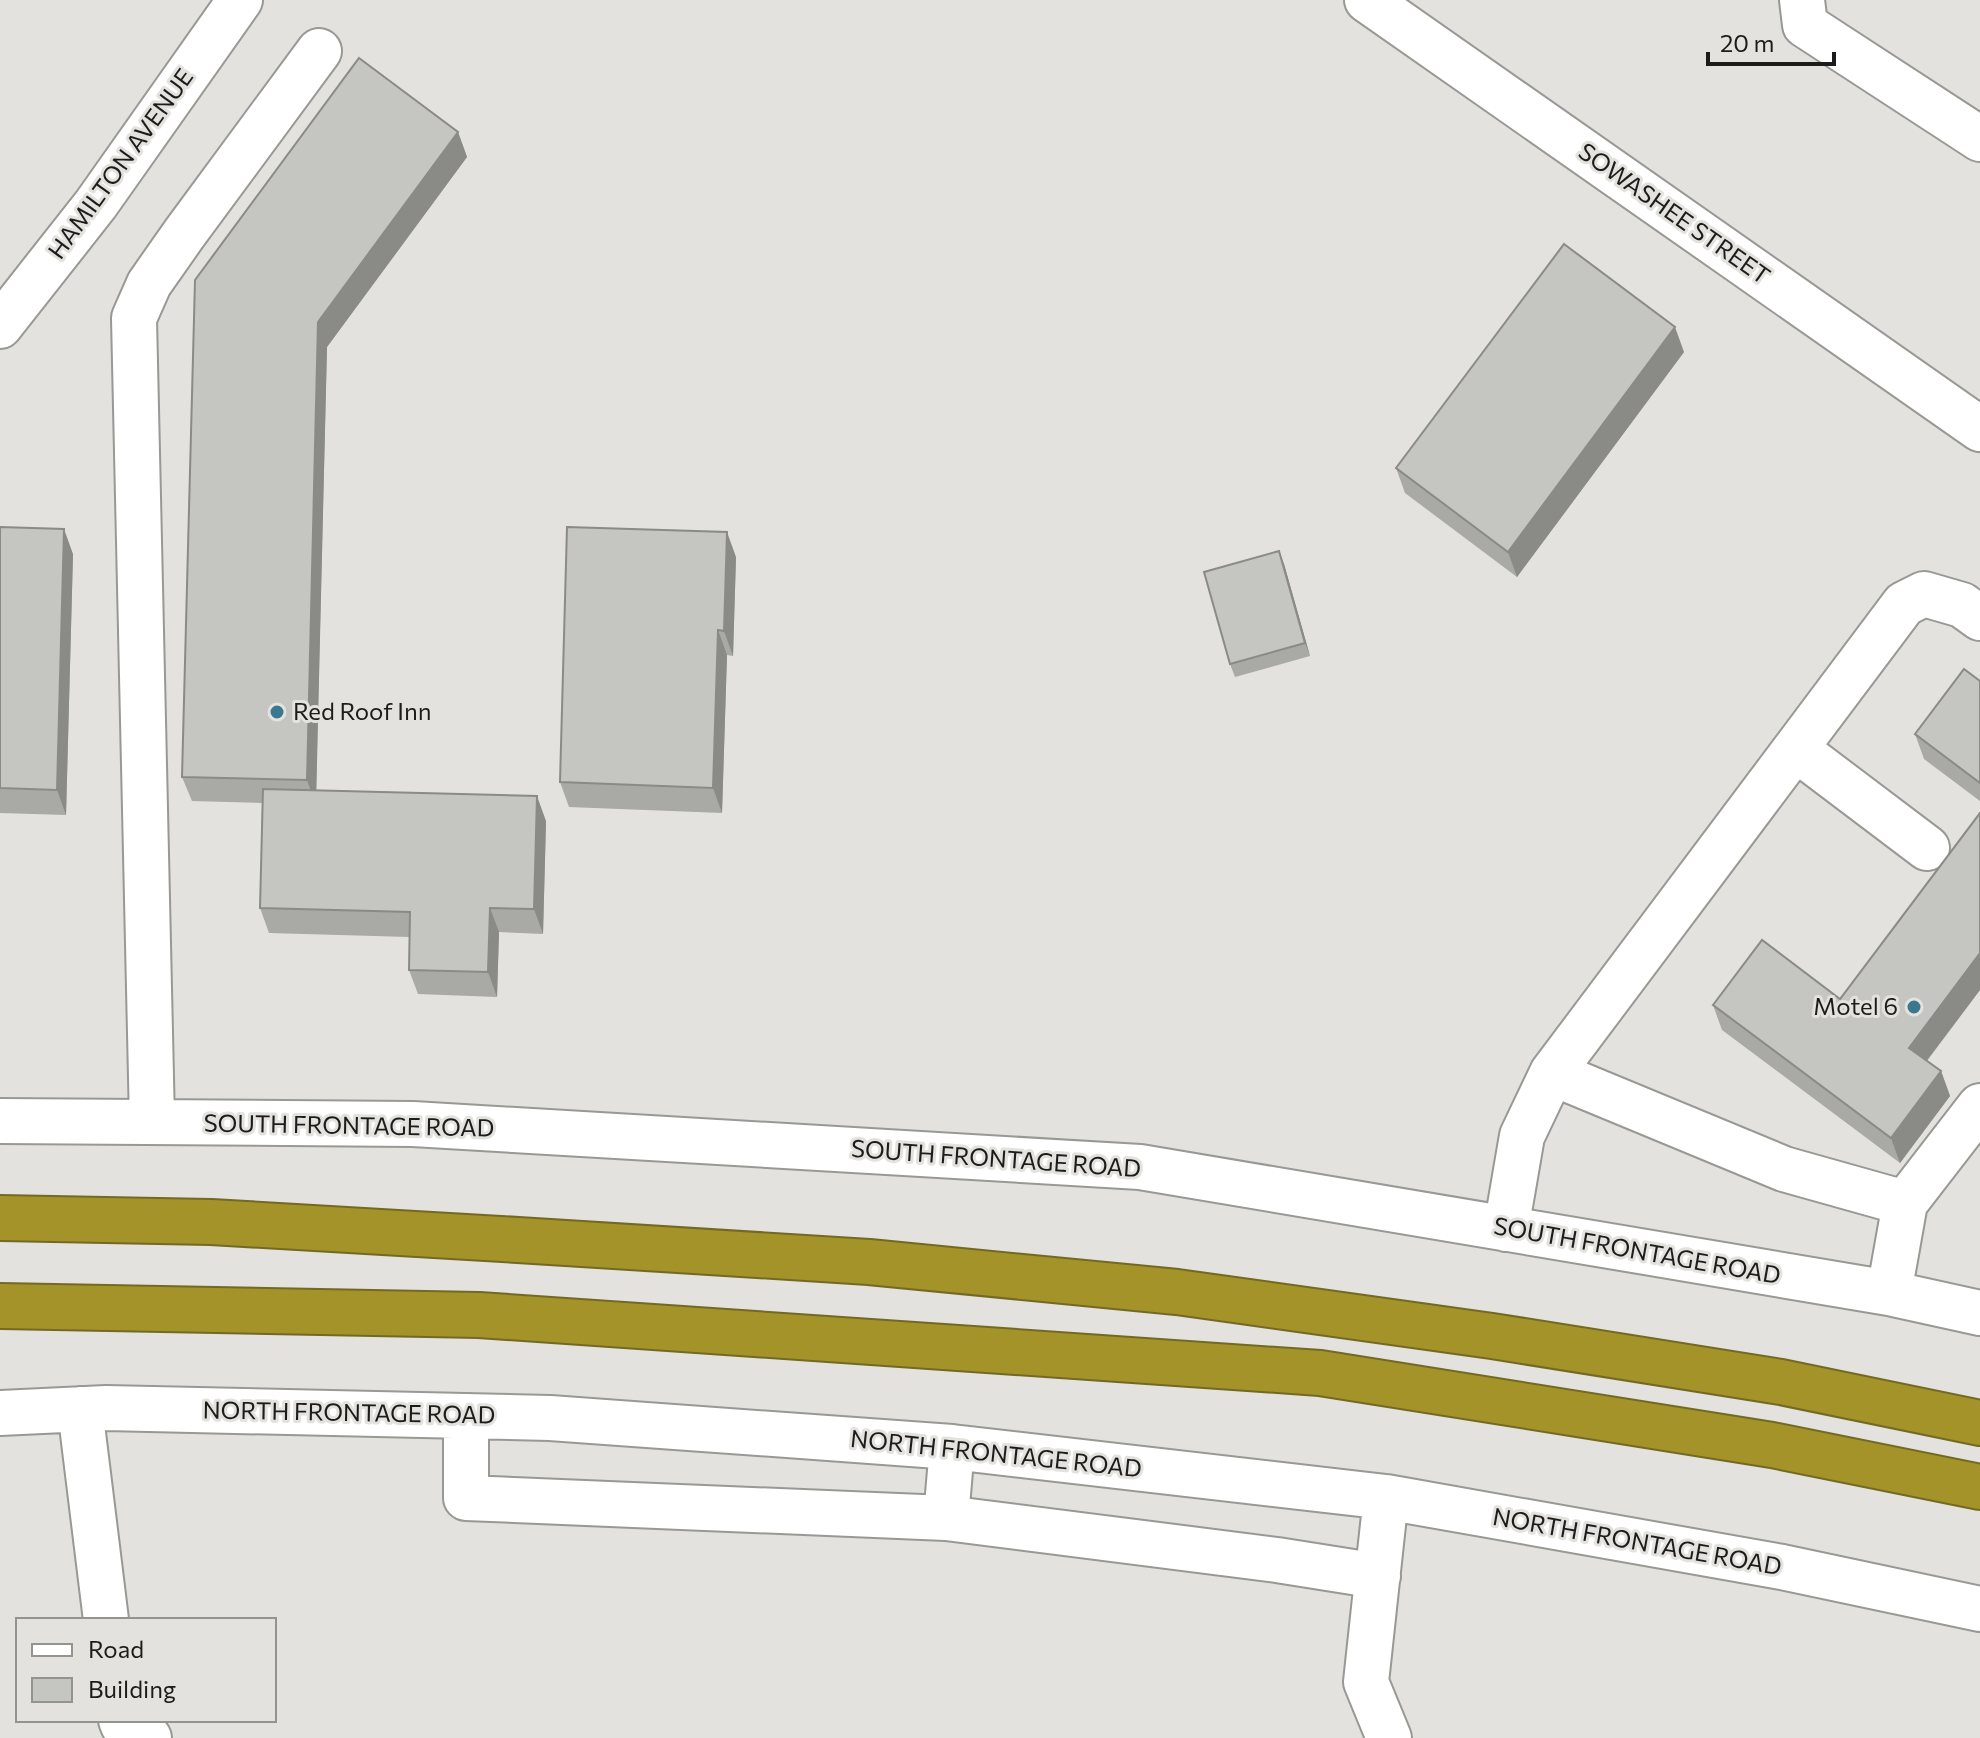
<svg xmlns="http://www.w3.org/2000/svg" width="1980" height="1738" font-family="Commissioner,sans-serif">
<rect width="100%" height="100%" fill="#e3e2de"/>
<g fill="none" stroke-linecap="round" stroke-linejoin="round">
<g stroke="#989894" stroke-width="48">
<path id="minor" d="M 1367,0 L 1980,429
M 1802,0 L 1805,25 L 1980,139
M 0,326 L 96,204 L 240,0
M 1796,749 L 1927,848
M 0,1121 L 413,1124 L 1140,1167 L 1889,1293 L 1980,1313
M 152,1122 L 134,318 L 149,284 L 184,234 L 319,51
M 1905,1203 L 1784,1169 L 1552,1073 L 1904,604 L 1924,594 L 1962,605 L 1980,618
M 1506,1229 L 1522,1136 L 1552,1073
M 1889,1293 L 1905,1203 L 1980,1106
M 80,1409 L 106,1620
M 0,1413 L 106,1408 L 550,1418 L 952,1447 L 1386,1497 L 1782,1567 L 1980,1609
M 466,1416 L 466,1498 L 946,1518 L 1277,1560 L 1378,1576
M 1386,1497 L 1366,1682 L 1389,1738
M 946,1518 L 952,1447
M 121,1720 L 123,1725 L 149,1738"/>
</g>
<g stroke="#746923" stroke-width="48">
<path id="highway" d="M 0,1218 L 211,1222 L 518,1240 L 869,1262 L 1177,1292 L 1492,1336 L 1781,1382 L 1980,1423
M 0,1306 L 479,1315 L 1320,1373 L 1772,1445 L 1980,1487"/>
</g>
<use href="#minor" stroke="#fff" stroke-width="44"/>
<use href="#highway" stroke="#a39328" stroke-width="44"/>
</g>
<path fill="#a9a9a6" d="M 458,132 L 467,157 L 327,347 L 316,790 L 546,821 L 543,934 L 499,932 L 497,997 L 418,994 L 409,970 L 409,937 L 269,933 L 260,908 L 262,803 L 192,801 L 182,777 L 195,280 Z
M 1684,352 L 1517,577 L 1405,493 L 1396,468 Z
M 0,527 L 73,554 L 66,815 L 0,813 Z
M 736,557 L 733,656 L 727,655 L 722,813 L 569,807 L 560,782 Z
M 1284,564 L 1310,656 L 1235,677 L 1230,664 Z
M 1980,681 L 1980,801 L 1924,759 L 1915,734 Z
M 1980,813 L 1980,990 L 1927,1061 L 1941,1071 L 1950,1096 L 1900,1163 L 1722,1030 L 1713,1005 L 1840,999 Z"/>
<path fill="#8a8a87" d="M 458,132 L 467,157 L 327,347 L 316,805 L 307,780 L 318,322 Z
M 1675,327 L 1684,352 L 1517,577 L 1508,552 Z
M 64,529 L 73,554 L 66,815 L 57,790 Z
M 727,532 L 736,557 L 733,656 L 724,631 Z
M 1279,551 L 1284,564 L 1310,656 L 1305,643 Z
M 718,630 L 727,655 L 722,813 L 713,788 Z
M 537,796 L 546,821 L 543,934 L 534,909 Z
M 490,908 L 499,932 L 497,997 L 488,972 Z
M 1980,953 L 1980,990 L 1918,1072 L 1909,1048 Z
M 1941,1071 L 1950,1096 L 1900,1163 L 1891,1138 Z"/>
<path fill="#c5c5c1" stroke="#8a8a87" stroke-width="2" d="M 359,58 L 458,132 L 318,322 L 307,780 L 182,777 L 195,280 Z
M 1564,244 L 1675,327 L 1508,552 L 1396,468 Z
M 0,527 L 64,529 L 57,790 L 0,788 Z
M 567,527 L 727,532 L 724,631 L 718,630 L 713,788 L 560,782 Z
M 1279,551 L 1305,643 L 1230,664 L 1204,572 Z
M 1964,669 L 1980,681 L 1980,783 L 1915,734 Z
M 263,789 L 537,796 L 534,909 L 490,908 L 488,972 L 409,970 L 410,912 L 260,908 Z
M 1980,813 L 1980,953 L 1909,1048 L 1941,1071 L 1891,1138 L 1713,1005 L 1762,940 L 1840,999 Z"/>
<g fill="#3b778e" stroke="#e3e2de" stroke-width="3">
<circle cx="277" cy="712" r="8"/>
<circle cx="1914" cy="1007" r="8"/>
</g>
<g text-anchor="middle" stroke-width="6" stroke-linejoin="round" paint-order="stroke">
<g font-size="24" fill="#1c1c1b" stroke="#e3e2de">
<text transform="translate(121 164) rotate(-54)" y="8">HAMILTON AVENUE</text>
<text transform="translate(1674 214) rotate(35)" y="8">SOWASHEE STREET</text>
<text transform="translate(349 1126) rotate(1)" y="8">SOUTH FRONTAGE ROAD</text>
<text transform="translate(996 1159) rotate(4)" y="8">SOUTH FRONTAGE ROAD</text>
<text transform="translate(1637 1251) rotate(10)" y="8">SOUTH FRONTAGE ROAD</text>
<text transform="translate(349 1413) rotate(1)" y="8">NORTH FRONTAGE ROAD</text>
<text transform="translate(996 1454) rotate(6)" y="8">NORTH FRONTAGE ROAD</text>
<text transform="translate(1637 1542) rotate(10)" y="8">NORTH FRONTAGE ROAD</text>
</g>
<g font-size="24" fill="#1c1c1b" stroke="#e3e2de" text-anchor="start">
<text x="293" y="720">Red Roof Inn</text>
<text x="1898" y="1015" text-anchor="end">Motel 6</text>
</g>
</g>
<rect x="16" y="1618" width="260" height="104" fill="#e3e2de" stroke="#939390" stroke-width="2"/>
<rect x="32" y="1644" width="40" height="12" fill="#ffffff" stroke="#939390" stroke-width="2"/>
<text x="88" y="1658" font-size="24" fill="#1c1c1b">Road</text>
<rect x="32" y="1678" width="40" height="24" fill="#c5c5c1" stroke="#939390" stroke-width="2"/>
<text x="88" y="1698" font-size="24" fill="#1c1c1b">Building</text>
<path d="M1708 52v12h126v-12" fill="none" stroke="#1c1c1b" stroke-width="4"/>
<text x="1720" y="52" font-size="24" fill="#1c1c1b" stroke="#e3e2de" stroke-width="6" paint-order="stroke">20 m</text>
</svg>
